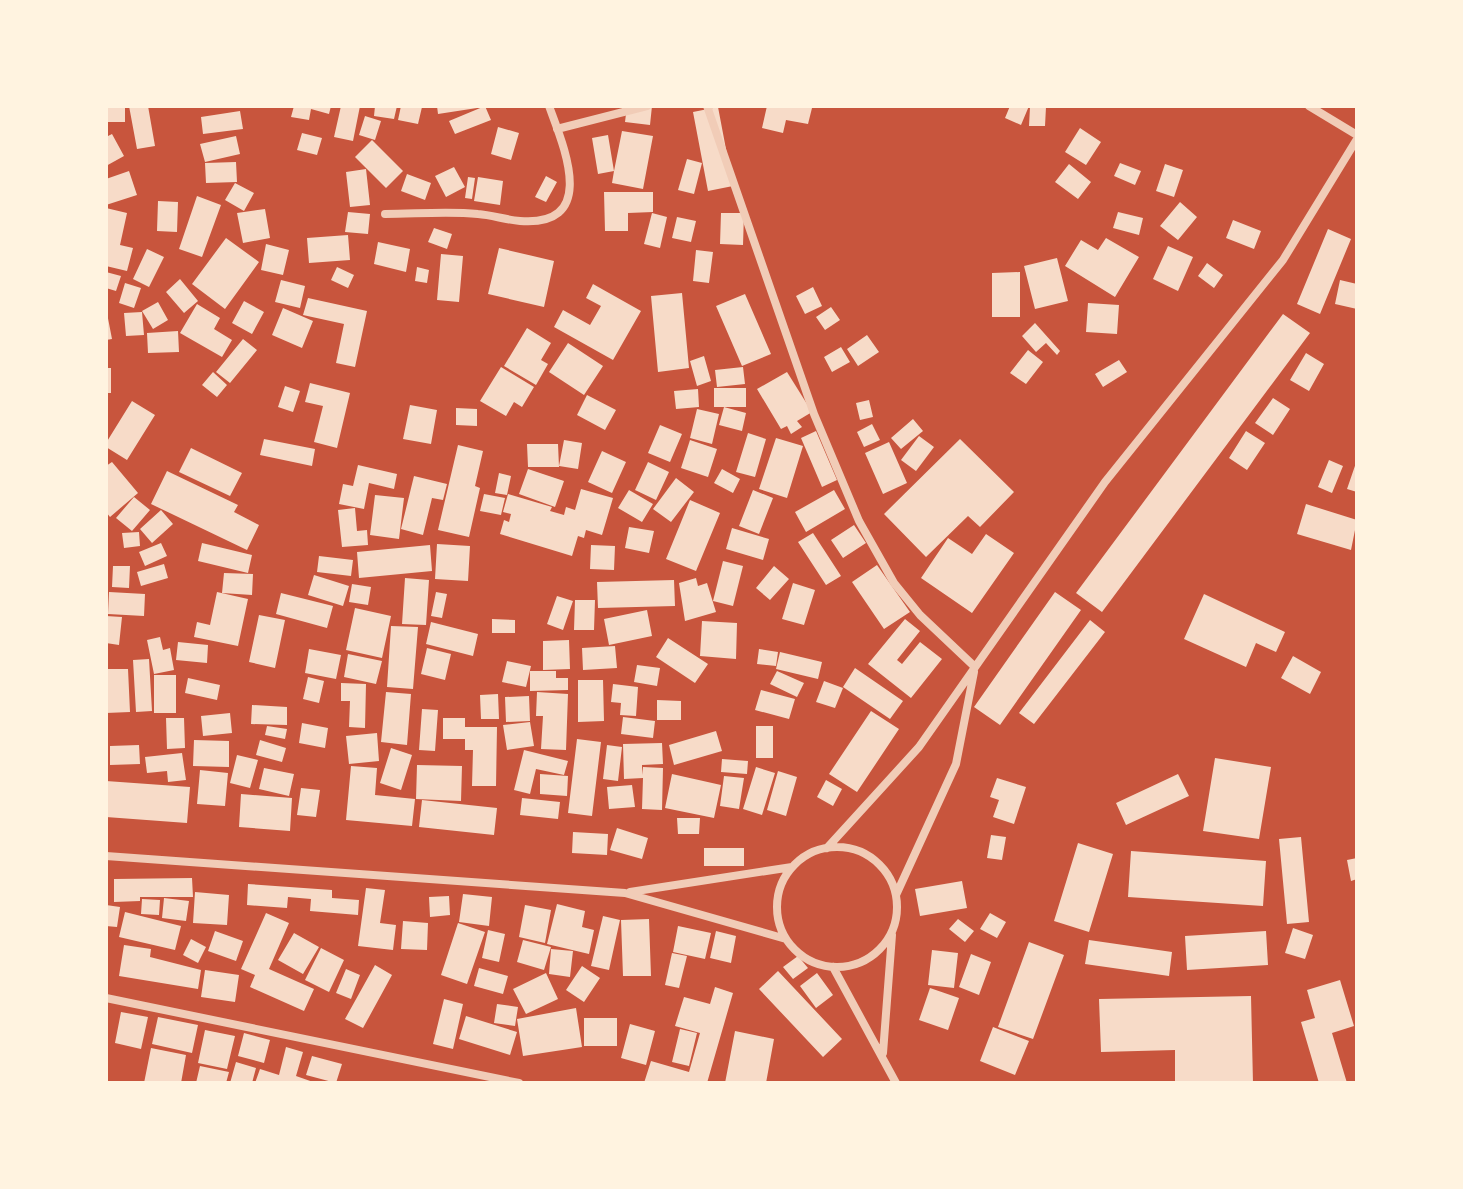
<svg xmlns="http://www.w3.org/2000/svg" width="1463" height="1189" font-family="'Times New Roman',serif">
<rect width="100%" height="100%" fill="#c8553d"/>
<path fill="#f7dbc8" d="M 108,106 L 125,106 L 125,122 L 108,122 Z
M 129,106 L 148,106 L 155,146 L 137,149 Z
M 294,106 L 331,106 L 329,114 L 311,109 L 309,120 L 291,117 Z
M 341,106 L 360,106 L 353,141 L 334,137 Z
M 375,106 L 397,106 L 394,119 L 374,116 Z
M 401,106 L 422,107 L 418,124 L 398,120 Z
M 437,106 L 477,106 L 477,108 L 438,114 Z
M 485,106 L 491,120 L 455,134 L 449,121 Z
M 627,106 L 652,106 L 650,125 L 625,122 Z
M 767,106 L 812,108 L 808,124 L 786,120 L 783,133 L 762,128 Z
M 1010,106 L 1029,106 L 1021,125 L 1005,118 Z
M 718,107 L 733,186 L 708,191 L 693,112 Z
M 1030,107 L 1046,107 L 1045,126 L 1029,126 Z
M 240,111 L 243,129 L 203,134 L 201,117 Z
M 365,116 L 381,121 L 375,140 L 359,135 Z
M 498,127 L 519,133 L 511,160 L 491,154 Z
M 1080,128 L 1101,142 L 1086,165 L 1065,152 Z
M 622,131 L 653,136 L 643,189 L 612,183 L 614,171 L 598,174 L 592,138 L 608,135 L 614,171 Z
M 302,133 L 322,138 L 317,155 L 297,150 Z
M 112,134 L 124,156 L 106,166 L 106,137 Z
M 236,136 L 240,154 L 205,162 L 200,144 Z
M 372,140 L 403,171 L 386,188 L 355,157 Z
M 687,159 L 702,163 L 694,194 L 678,190 Z
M 236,162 L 237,182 L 206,183 L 205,163 Z
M 1120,163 L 1141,171 L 1135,185 L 1114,176 Z
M 1069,164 L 1091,182 L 1078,199 L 1055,182 Z
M 1165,164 L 1183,170 L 1174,197 L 1156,191 Z
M 454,167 L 465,187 L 446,197 L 435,176 Z
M 366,169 L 370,205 L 350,207 L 346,172 Z
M 129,171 L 137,195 L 106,205 L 106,179 Z
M 407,174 L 431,183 L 425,200 L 401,191 Z
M 546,176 L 557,182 L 546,202 L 535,197 Z
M 468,177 L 475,178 L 472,199 L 465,198 Z
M 478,177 L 503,181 L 500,205 L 474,201 Z
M 235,183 L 254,193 L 244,211 L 225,200 Z
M 604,192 L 653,192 L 653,212 L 628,213 L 628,231 L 605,231 Z
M 197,196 L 221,205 L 202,257 L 179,249 Z
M 158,201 L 178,202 L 177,232 L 157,231 Z
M 1180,202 L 1197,217 L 1178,240 L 1160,226 Z
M 106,208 L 127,213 L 120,245 L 133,248 L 127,271 L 106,266 Z
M 265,209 L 270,238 L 243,243 L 237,213 Z
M 348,212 L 370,214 L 368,234 L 345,232 Z
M 1118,212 L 1143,218 L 1139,235 L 1113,228 Z
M 652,213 L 667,217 L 660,248 L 644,244 Z
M 721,213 L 744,213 L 743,245 L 720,244 Z
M 677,217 L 696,221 L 691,242 L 672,238 Z
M 1233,220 L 1261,231 L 1254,249 L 1226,238 Z
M 434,228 L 452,234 L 447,249 L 428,242 Z
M 1328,229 L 1351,239 L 1320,314 L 1297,304 Z
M 348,235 L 350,260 L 309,263 L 307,238 Z
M 226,238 L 259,262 L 225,309 L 192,284 Z
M 1106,238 L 1139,257 L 1115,297 L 1065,266 L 1081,240 L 1098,250 Z
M 378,242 L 410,249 L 406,272 L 374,264 Z
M 266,244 L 289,250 L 283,275 L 261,270 Z
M 1168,246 L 1193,257 L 1178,291 L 1153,279 Z
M 499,248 L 554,261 L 544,307 L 488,294 Z
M 147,249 L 164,257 L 149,287 L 133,279 Z
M 696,250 L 713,252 L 709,283 L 693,281 Z
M 441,254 L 463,256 L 459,302 L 437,300 Z
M 1057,258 L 1068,301 L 1035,309 L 1024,266 Z
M 1207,263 L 1223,275 L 1214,288 L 1198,276 Z
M 337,267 L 354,275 L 348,288 L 331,280 Z
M 417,267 L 429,270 L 427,283 L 415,281 Z
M 106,272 L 121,276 L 116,291 L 106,288 Z
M 1020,272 L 1020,317 L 992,317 L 992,273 Z
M 180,279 L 198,301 L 184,313 L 166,292 Z
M 281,280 L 305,286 L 300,308 L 275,302 Z
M 1340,280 L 1357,284 L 1357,309 L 1335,304 Z
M 125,283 L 141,288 L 134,308 L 119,303 Z
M 593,284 L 641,311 L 613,360 L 554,327 L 563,310 L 590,325 L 601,306 L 586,298 Z
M 813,287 L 822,306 L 805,314 L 796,296 Z
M 682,293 L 689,368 L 658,372 L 651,296 Z
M 745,294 L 771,354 L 742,366 L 716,306 Z
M 308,298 L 367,311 L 355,367 L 336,363 L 344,324 L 303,315 Z
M 244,301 L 264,312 L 252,334 L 232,323 Z
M 158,302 L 168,320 L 153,329 L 142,311 Z
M 1088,303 L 1119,305 L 1117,334 L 1086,332 Z
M 197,304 L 220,318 L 214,329 L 232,340 L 222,357 L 180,333 Z
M 831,307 L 840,320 L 825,330 L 816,317 Z
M 106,308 L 112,339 L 106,340 Z
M 283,308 L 313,321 L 302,348 L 272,335 Z
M 142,312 L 144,335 L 126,336 L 124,313 Z
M 1283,314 L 1310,333 L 1102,612 L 1076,593 Z
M 1035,323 L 1060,351 L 1057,355 L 1046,343 L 1036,352 L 1022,336 Z
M 527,328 L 551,343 L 541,360 L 548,364 L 536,385 L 504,366 Z
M 178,331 L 179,352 L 148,353 L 147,333 Z
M 867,335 L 879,352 L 858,366 L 847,349 Z
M 243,339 L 257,350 L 230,383 L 216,372 Z
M 568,343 L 603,366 L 584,395 L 549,372 Z
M 841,347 L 850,362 L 832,372 L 824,357 Z
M 1028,350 L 1043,362 L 1026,384 L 1010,373 Z
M 1306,353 L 1324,364 L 1309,391 L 1290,380 Z
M 704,356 L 711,381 L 697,386 L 690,361 Z
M 1119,360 L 1127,372 L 1103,387 L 1095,374 Z
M 501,367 L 534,387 L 522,407 L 514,402 L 506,416 L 480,401 Z
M 743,367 L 745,384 L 717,387 L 715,370 Z
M 106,368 L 111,368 L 111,393 L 106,393 Z
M 213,372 L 227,385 L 217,397 L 202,385 Z
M 787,372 L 812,412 L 797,421 L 802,427 L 791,434 L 787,426 L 781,429 L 757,389 Z
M 310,383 L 350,393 L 337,448 L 314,442 L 323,406 L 305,402 Z
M 285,386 L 300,391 L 293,412 L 278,407 Z
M 714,388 L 746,388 L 746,407 L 714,407 Z
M 698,389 L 699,407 L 676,409 L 674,391 Z
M 587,395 L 616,410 L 605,430 L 577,415 Z
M 1273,398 L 1290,409 L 1273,435 L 1255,423 Z
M 869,400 L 873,417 L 860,420 L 856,403 Z
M 132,401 L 155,415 L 127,460 L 106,447 L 106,443 Z
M 410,405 L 437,410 L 431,444 L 403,439 Z
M 724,407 L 746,413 L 742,431 L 719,425 Z
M 456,408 L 477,409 L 477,426 L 456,425 Z
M 697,409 L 719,414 L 712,444 L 690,438 Z
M 913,419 L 923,431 L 901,449 L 891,438 Z
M 872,424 L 880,440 L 864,447 L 857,432 Z
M 660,425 L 682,434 L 670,462 L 648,453 Z
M 816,431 L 837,480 L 822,487 L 801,438 Z
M 1246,431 L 1265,443 L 1247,470 L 1229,458 Z
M 748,433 L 766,439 L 755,477 L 736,472 Z
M 919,436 L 934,447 L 916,471 L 901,460 Z
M 776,438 L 803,446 L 787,498 L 759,489 Z
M 264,439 L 315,449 L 312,466 L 260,455 Z
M 960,439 L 1014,492 L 980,527 L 968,516 L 926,557 L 884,514 Z
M 564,440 L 582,443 L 578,469 L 559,466 Z
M 690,440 L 717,449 L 708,477 L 681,468 Z
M 889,442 L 907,483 L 883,494 L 865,453 Z
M 527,444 L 558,444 L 559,467 L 528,467 Z
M 458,445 L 483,451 L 475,486 L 480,488 L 469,537 L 438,530 Z
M 191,448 L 242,473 L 230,496 L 179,472 Z
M 602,451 L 626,462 L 612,493 L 588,482 Z
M 1329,460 L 1343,466 L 1332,493 L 1318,487 Z
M 1357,460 L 1357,492 L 1347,489 Z
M 112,462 L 138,493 L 110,517 L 106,512 L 106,466 Z
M 648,462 L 669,472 L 656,500 L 635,490 Z
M 358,465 L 397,474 L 394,489 L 369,483 L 364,509 L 339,504 L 343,484 L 353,486 Z
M 528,469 L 564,481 L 555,507 L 519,494 Z
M 722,469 L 740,479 L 733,493 L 714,483 Z
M 167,471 L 238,505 L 234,512 L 259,525 L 247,550 L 151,504 Z
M 499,473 L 511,476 L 507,495 L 495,493 Z
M 414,476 L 447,484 L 443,500 L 432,498 L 423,535 L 401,529 Z
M 676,478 L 694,492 L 671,522 L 653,509 Z
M 581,489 L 613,498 L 602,535 L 586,530 L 584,538 L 578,536 L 572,556 L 500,534 L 504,520 L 509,522 L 511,514 L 503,512 L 508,494 L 552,507 L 550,511 L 564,515 L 566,507 L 575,510 Z
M 629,490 L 653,504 L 642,522 L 618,508 Z
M 753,490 L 773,498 L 759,534 L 739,526 Z
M 834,490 L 845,509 L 806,532 L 795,512 Z
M 484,494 L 505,498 L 501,515 L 480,511 Z
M 375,495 L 404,498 L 399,539 L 370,535 Z
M 134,497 L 150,510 L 132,531 L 116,518 Z
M 690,500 L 720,513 L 696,571 L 666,559 Z
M 1306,504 L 1357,520 L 1351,550 L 1297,534 Z
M 355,508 L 357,531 L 367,530 L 368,545 L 342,547 L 338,510 Z
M 161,510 L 173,524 L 152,543 L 140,529 Z
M 854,525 L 866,543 L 843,558 L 831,540 Z
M 629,527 L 654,531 L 649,553 L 625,548 Z
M 732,528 L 769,539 L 763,560 L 726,549 Z
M 139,532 L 140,546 L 124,548 L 122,533 Z
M 813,533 L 841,576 L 826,585 L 798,542 Z
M 986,534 L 1014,553 L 972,613 L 921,578 L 948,538 L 972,554 Z
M 161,543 L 167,556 L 145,566 L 139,552 Z
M 202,543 L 252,555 L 248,573 L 198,561 Z
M 437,544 L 470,546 L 468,581 L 435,579 Z
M 430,545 L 432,571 L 359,578 L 357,552 Z
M 591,545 L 615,546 L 614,570 L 590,569 Z
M 319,556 L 353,560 L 351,576 L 317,572 Z
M 723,561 L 743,566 L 733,606 L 713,601 Z
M 164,564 L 168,578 L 141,586 L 137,572 Z
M 877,565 L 910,612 L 884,629 L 852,582 Z
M 113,566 L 130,566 L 129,588 L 112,587 Z
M 774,566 L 789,579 L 770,600 L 756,588 Z
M 224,573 L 253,574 L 252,595 L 222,593 Z
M 314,575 L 349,586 L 343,606 L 308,595 Z
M 405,578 L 429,580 L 426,625 L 402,624 Z
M 696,578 L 698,586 L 707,583 L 716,612 L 685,621 L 679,583 Z
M 674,580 L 675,606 L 598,608 L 597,582 Z
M 793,583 L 815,590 L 804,625 L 782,619 Z
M 352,584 L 371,587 L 368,605 L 349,602 Z
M 109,592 L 145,594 L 144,616 L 108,614 Z
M 217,592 L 248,599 L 238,646 L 194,637 L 197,622 L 210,625 Z
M 436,592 L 447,594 L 442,618 L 431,616 Z
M 1055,592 L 1081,610 L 1000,725 L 974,707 Z
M 281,593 L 333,606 L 327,628 L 276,614 Z
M 1204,594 L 1285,632 L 1276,652 L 1256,643 L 1246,667 L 1184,639 Z
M 557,596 L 573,601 L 563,630 L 547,624 Z
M 575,600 L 595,600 L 594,630 L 574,630 Z
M 355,608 L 391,616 L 382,658 L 346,650 Z
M 647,610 L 652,636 L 609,645 L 604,619 Z
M 259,615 L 285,620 L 275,668 L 249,662 Z
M 106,616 L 122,617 L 119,645 L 106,643 Z
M 492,619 L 515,620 L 515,633 L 492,633 Z
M 905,619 L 920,631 L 897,660 L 902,664 L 920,642 L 942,659 L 911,698 L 868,664 Z
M 1090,620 L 1105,632 L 1034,724 L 1019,713 Z
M 702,621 L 737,623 L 736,659 L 700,656 Z
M 431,622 L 478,634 L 473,656 L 426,644 Z
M 391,626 L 418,627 L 413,689 L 387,687 Z
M 160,637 L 163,650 L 170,648 L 174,670 L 154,674 L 147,640 Z
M 668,638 L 708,664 L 695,683 L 656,657 Z
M 569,640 L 570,669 L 543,670 L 543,641 Z
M 178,642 L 208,645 L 207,663 L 176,660 Z
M 615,646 L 617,668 L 583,670 L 582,648 Z
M 427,648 L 451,654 L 445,680 L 421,674 Z
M 309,649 L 341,655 L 336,679 L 305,673 Z
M 759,649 L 778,652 L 776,666 L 757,664 Z
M 780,652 L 822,662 L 818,679 L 776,669 Z
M 348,654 L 382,661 L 376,684 L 344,677 Z
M 1293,656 L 1321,672 L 1310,694 L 1281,678 Z
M 149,659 L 152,711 L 136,712 L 133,660 Z
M 507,661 L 531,666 L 526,687 L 502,682 Z
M 637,665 L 660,668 L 657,686 L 634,682 Z
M 855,668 L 903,701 L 890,719 L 843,687 Z
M 106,669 L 128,669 L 130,712 L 106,713 Z
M 530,671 L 556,671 L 556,678 L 568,678 L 568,690 L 530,691 Z
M 777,671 L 804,683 L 797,697 L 770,684 Z
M 154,675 L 176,675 L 176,713 L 154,713 Z
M 308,677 L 324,681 L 319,703 L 303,699 Z
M 188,678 L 220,685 L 217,700 L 185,693 Z
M 578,680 L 603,680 L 604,721 L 578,722 Z
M 824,681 L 843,688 L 835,708 L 816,702 Z
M 341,683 L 366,684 L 365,728 L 349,727 L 350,701 L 341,701 Z
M 613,684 L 638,687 L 636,716 L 620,715 L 621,703 L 611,702 Z
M 761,690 L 795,699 L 789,719 L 755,710 Z
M 386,692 L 411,694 L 407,745 L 381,742 Z
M 537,692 L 568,694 L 566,750 L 541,749 L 543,716 L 536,716 Z
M 498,694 L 499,719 L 481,719 L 480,695 Z
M 529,696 L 530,721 L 506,722 L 505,697 Z
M 657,700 L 681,701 L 681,720 L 657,720 Z
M 252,705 L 287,707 L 287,725 L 251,724 Z
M 422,709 L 438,710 L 435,751 L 419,750 Z
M 871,711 L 899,729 L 857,792 L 829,774 Z
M 230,713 L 232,733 L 203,736 L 201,716 Z
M 623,717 L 655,721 L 653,738 L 621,734 Z
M 166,718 L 184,718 L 185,748 L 167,749 Z
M 443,718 L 465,718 L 465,727 L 497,727 L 496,786 L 472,786 L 473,750 L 465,750 L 465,739 L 443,739 Z
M 530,722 L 534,746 L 507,750 L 503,725 Z
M 302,723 L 328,728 L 325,748 L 299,743 Z
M 267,726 L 287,729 L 285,739 L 265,735 Z
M 756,726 L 773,726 L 773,758 L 756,758 Z
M 716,731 L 722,751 L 674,765 L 669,745 Z
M 377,733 L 379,761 L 349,764 L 346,736 Z
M 577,739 L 601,742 L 592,816 L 568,813 Z
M 194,740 L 229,741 L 229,767 L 193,766 Z
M 260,740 L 286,748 L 282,762 L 256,755 Z
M 662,743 L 663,764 L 642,765 L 642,775 L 643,767 L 663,768 L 662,810 L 642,809 L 643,778 L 624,779 L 623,744 Z
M 139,745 L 140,764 L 110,765 L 110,746 Z
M 607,745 L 622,747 L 618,781 L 603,779 Z
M 391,748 L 412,755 L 401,790 L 380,783 Z
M 524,750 L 568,761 L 564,775 L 536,769 L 530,794 L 514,790 Z
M 182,753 L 186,780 L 168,782 L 167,771 L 147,773 L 145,757 Z
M 237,755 L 258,760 L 250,788 L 230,783 Z
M 1215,758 L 1271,767 L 1259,839 L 1203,831 Z
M 722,759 L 748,761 L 747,774 L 721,772 Z
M 417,765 L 462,766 L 461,801 L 416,799 Z
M 351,766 L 377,768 L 375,795 L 415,799 L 412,826 L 346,820 Z
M 756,767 L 775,773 L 762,815 L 743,809 Z
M 264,768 L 294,774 L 289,796 L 259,789 Z
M 200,770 L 228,773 L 225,806 L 197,804 Z
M 778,771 L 797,777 L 786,816 L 767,810 Z
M 540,774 L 568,776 L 567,796 L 540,794 Z
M 672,774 L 721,785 L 714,818 L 665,808 Z
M 1178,774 L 1189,796 L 1126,825 L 1116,803 Z
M 724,776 L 744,778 L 739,809 L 720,806 Z
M 997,778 L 1026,787 L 1014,824 L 993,817 L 999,800 L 990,797 Z
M 826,780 L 842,789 L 833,806 L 817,797 Z
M 106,781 L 190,787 L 187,823 L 106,817 Z
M 632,785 L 635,807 L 609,809 L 607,787 Z
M 301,788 L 320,790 L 316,817 L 297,815 Z
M 241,794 L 292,798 L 290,831 L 239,827 Z
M 522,798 L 560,802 L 558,819 L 520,815 Z
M 422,800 L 497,808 L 494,835 L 419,827 Z
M 677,818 L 700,818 L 699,834 L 678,834 Z
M 617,828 L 648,838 L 642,859 L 610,850 Z
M 573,832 L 608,834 L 607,855 L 572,853 Z
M 991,835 L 1006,837 L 1002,860 L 987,858 Z
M 1301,837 L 1309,922 L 1287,924 L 1279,839 Z
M 1078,843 L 1113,854 L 1089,932 L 1054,921 Z
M 704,848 L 744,848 L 744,866 L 704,866 Z
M 1131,851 L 1266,861 L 1263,906 L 1128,897 Z
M 1357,858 L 1357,879 L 1351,881 L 1347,860 Z
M 192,878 L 193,897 L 140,897 L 140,901 L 114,902 L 114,879 Z
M 962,881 L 967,908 L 920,916 L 915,889 Z
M 248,884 L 332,890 L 332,898 L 359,900 L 358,915 L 310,911 L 311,899 L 288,897 L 287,908 L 247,905 Z
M 366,888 L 385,890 L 380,923 L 396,925 L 393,950 L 358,946 Z
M 195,892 L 229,895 L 227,925 L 193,923 Z
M 463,894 L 492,897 L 489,926 L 459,922 Z
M 449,896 L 450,915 L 430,917 L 429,897 Z
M 164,898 L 189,901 L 186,921 L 162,918 Z
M 142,899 L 160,900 L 159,915 L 141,914 Z
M 557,904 L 585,911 L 582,927 L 594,930 L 589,954 L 547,944 Z
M 106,905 L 120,907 L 117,927 L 106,926 Z
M 525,905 L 551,910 L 545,943 L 519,937 Z
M 125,912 L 181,926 L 175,950 L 119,937 Z
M 266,913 L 289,923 L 269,969 L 314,989 L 304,1011 L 250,987 L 255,975 L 241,969 Z
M 990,913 L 1006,922 L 997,938 L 980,929 Z
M 603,916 L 620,920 L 609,970 L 591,966 Z
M 649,919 L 651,976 L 623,976 L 621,920 Z
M 958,919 L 974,931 L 965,942 L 949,929 Z
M 403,921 L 428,923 L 427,950 L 401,949 Z
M 458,923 L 485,932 L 467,984 L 441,975 Z
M 678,926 L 711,933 L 705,959 L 673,952 Z
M 1293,928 L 1313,935 L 1305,959 L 1285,953 Z
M 488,930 L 505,934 L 499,962 L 482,958 Z
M 215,931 L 243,941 L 236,961 L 208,951 Z
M 716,931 L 736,936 L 731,963 L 710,958 Z
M 1266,931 L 1268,965 L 1187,970 L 1185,936 Z
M 294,933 L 319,947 L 303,974 L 278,960 Z
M 191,939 L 206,947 L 198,963 L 183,955 Z
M 523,940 L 551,947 L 544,970 L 517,962 Z
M 1089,940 L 1172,952 L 1169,976 L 1085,964 Z
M 1029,942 L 1064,955 L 1033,1039 L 998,1027 Z
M 124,945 L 151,949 L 150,957 L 201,970 L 198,989 L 119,976 Z
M 321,948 L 344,960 L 329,992 L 305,980 Z
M 551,949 L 573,951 L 570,977 L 549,974 Z
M 932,950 L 958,953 L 954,988 L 928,985 Z
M 672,953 L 687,956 L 679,988 L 665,985 Z
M 971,954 L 991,962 L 979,995 L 959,987 Z
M 798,956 L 808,968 L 793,979 L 783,967 Z
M 375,965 L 392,975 L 363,1028 L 345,1019 Z
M 582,966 L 600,978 L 584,1002 L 566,990 Z
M 479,968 L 508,976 L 503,994 L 474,986 Z
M 346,969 L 360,975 L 351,999 L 336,993 Z
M 205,970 L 239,975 L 235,1002 L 201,997 Z
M 778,971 L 842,1039 L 823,1057 L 759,989 Z
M 546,973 L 558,999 L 526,1014 L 513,989 Z
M 817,973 L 833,995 L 816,1008 L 800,986 Z
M 1340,980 L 1354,1026 L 1332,1033 L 1347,1083 L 1319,1083 L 1301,1022 L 1315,1018 L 1307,990 Z
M 715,987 L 733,993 L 707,1083 L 644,1083 L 651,1061 L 689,1072 L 700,1033 L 675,1026 L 684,997 L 710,1004 Z
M 930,988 L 959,998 L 948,1030 L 919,1020 Z
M 1251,996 L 1253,1083 L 1175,1083 L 1175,1050 L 1101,1052 L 1099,999 Z
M 444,999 L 463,1004 L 453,1049 L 433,1044 Z
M 497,1004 L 518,1007 L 515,1026 L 494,1023 Z
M 576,1008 L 582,1047 L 523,1056 L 517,1019 Z
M 121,1012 L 148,1017 L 141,1049 L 115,1043 Z
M 466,1016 L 517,1032 L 510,1055 L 459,1039 Z
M 158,1017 L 198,1025 L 192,1053 L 152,1044 Z
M 584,1018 L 617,1018 L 617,1046 L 584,1046 Z
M 630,1024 L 655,1031 L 646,1065 L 621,1058 Z
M 993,1027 L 1029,1041 L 1015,1075 L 980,1061 Z
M 680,1029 L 697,1033 L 689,1066 L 672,1062 Z
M 205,1030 L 235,1036 L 227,1069 L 198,1063 Z
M 735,1031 L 774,1039 L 766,1083 L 725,1083 Z
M 244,1033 L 270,1040 L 264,1063 L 238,1056 Z
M 286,1047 L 303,1052 L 296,1076 L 316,1083 L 255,1083 L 260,1069 L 279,1075 Z
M 151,1048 L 186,1055 L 181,1083 L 144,1083 Z
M 312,1056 L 342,1064 L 336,1083 L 306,1075 Z
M 236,1062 L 256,1068 L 252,1083 L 230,1083 Z
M 200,1066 L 229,1072 L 226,1083 L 196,1083 Z"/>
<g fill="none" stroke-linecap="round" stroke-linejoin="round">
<path stroke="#f1ccb7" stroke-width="8" d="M 707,106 L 814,414 L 859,521 L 894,583 L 920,615 L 975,667
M 1309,106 L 1357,135
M 557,129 L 647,106
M 385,214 C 415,214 447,211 478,214 C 492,215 506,220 520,221 C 599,227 564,147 549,106
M777 907a60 60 0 1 1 120 0a60 60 0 1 1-120 0Z
M 827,848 L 919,747 L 1105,482 L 1283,260 L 1357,139
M 106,856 L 625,893 L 786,939
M 630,892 L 792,867
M 896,895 L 956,764 L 974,672
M 833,967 L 896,1083
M 106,998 L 519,1083
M 883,1053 L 892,935"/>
</g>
<rect width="1463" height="1189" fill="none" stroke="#fff3e0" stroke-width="216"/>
</svg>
